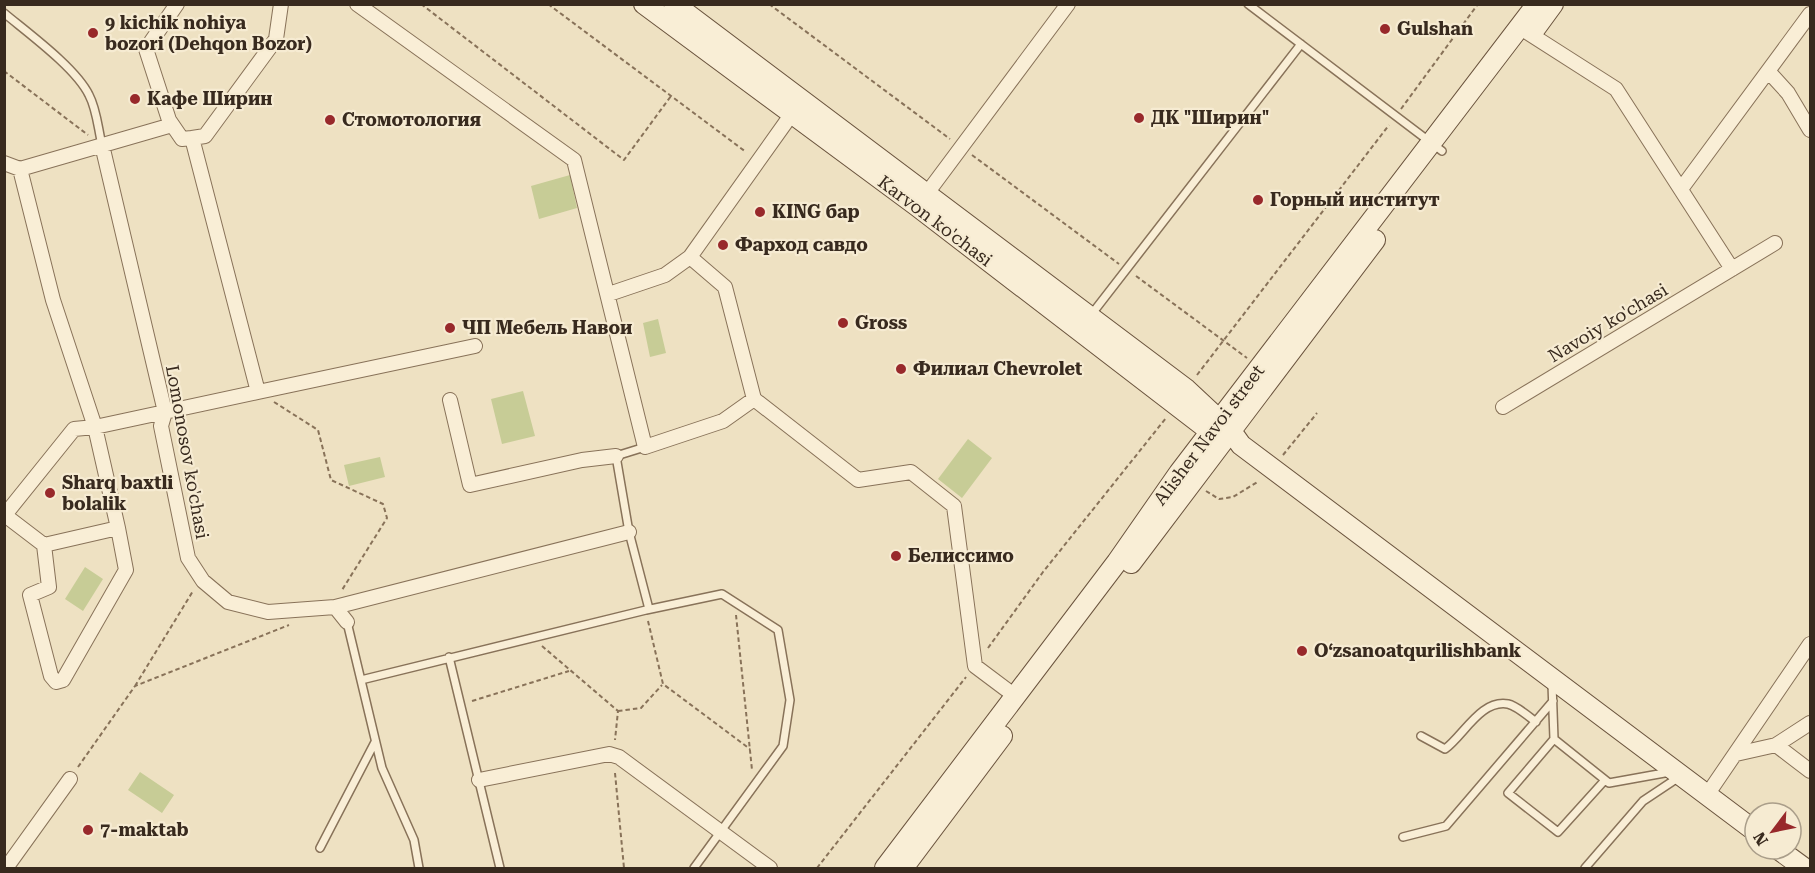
<svg xmlns="http://www.w3.org/2000/svg" width="1815" height="873" font-family="'Roboto Serif',serif">
<rect width="100%" height="100%" fill="#eee1c2"/>
<path fill="#c7cc96" d="M 570,175 L 577,208 L 539,219 L 531,186 Z
M 658,319 L 666,353 L 650,357 L 643,323 Z
M 523,391 L 535,436 L 502,444 L 491,399 Z
M 968,439 L 992,458 L 962,498 L 938,479 Z
M 380,457 L 385,477 L 349,486 L 344,465 Z
M 85,567 L 103,579 L 83,611 L 65,599 Z
M 140,772 L 174,795 L 162,813 L 128,790 Z"/>
<g fill="none" stroke-linecap="round" stroke-linejoin="round">
<g stroke="#887259" stroke-width="10">
<path id="lane" d="M 1248,4 L 1442,151
M 4,13 C 28,33 76,68 89,95 C 97,110 98,129 102,145
M 1091,315 L 1301,44
M 645,447 L 616,456 L 629,532 L 649,609
M 347,622 L 382,768 L 414,840 L 419,868
M 449,657 L 500,868
M 361,680 L 646,610 L 722,594 L 778,630 L 790,700 L 783,746 L 694,868
M 1552,684 L 1554,739 L 1609,783 L 1670,772
M 1421,736 L 1445,749 C 1464,735 1481,699 1508,704 C 1517,706 1528,716 1536,722
M 1554,739 L 1508,793 L 1558,832 L 1605,780
M 1403,837 L 1446,826 L 1553,701
M 320,848 L 375,742
M 1585,868 L 1643,801 L 1679,777"/>
</g>
<g stroke="#887259" stroke-width="16">
<path id="street" d="M 177,4 L 146,49 L 169,120 L 182,139 L 192,138 L 258,392 L 475,346
M 357,4 L 574,160 L 645,447 L 723,421 L 754,399
M 1522,29 L 1616,89 L 1732,269
M 1768,71 L 1788,93 L 1810,130
M 192,138 L 205,136 L 276,39 L 281,4
M 102,145 L 165,412 L 161,426 L 188,558 L 203,581 L 228,602 L 268,612 L 335,607 L 347,622
M 4,163 L 20,169 L 172,125
M 20,169 L 53,300 L 95,427 L 118,528
M 1681,189 L 1810,14
M 922,200 L 1068,4
M 690,257 L 725,287 L 754,399 L 858,480 L 911,472 L 954,506 L 975,666 L 1015,696
M 609,294 L 665,275 L 690,257 L 796,108
M 450,400 L 470,485 L 582,460 L 616,456
M 1503,407 L 1775,243
M 4,516 L 74,429 L 95,427 L 258,392
M 6,516 L 44,545
M 118,528 L 126,570 L 63,680 L 56,682 L 51,676 L 30,595 L 49,587 L 44,545 Z
M 335,607 L 629,532
M 1776,745 L 1810,771
M 1736,754 L 1776,745 L 1810,723
M 479,780 L 609,754 L 619,757 L 770,868
M 1707,795 L 1810,644
M 6,868 L 70,779"/>
</g>
<g stroke="#6a533d" stroke-width="22">
<path id="secondary" d="M 644,4 L 917,206 L 1214,434
M 674,4 L 1186,389 L 1231,431 L 1241,445 L 1755,831
M 1534,30 L 1553,4
M 1131,563 L 1375,240
M 1778,849 L 1804,868
M 885,868 L 1117,562 L 1179,473 L 1537,4
M 903,868 L 1002,736"/>
</g>
<path stroke="#887259" stroke-width="2" stroke-dasharray="4.5 3" stroke-linecap="butt" d="M 421,4 L 624,160 L 671,96
M 548,4 L 746,152
M 769,4 L 950,139
M 4,71 L 88,135
M 1401,109 L 1478,4
M 972,155 L 1119,264
M 1136,276 L 1247,358
M 1197,375 L 1389,125
M 274,402 L 318,430 L 331,480 L 383,504 L 387,518 L 342,590
M 1283,455 L 1317,413
M 1206,491 L 1219,499 L 1233,497 L 1259,481
M 736,615 L 752,770
M 648,621 L 663,684 L 750,749
M 542,646 L 618,711 L 615,740
M 988,648 L 1043,572 L 1166,418
M 135,686 L 193,591
M 472,701 L 569,671
M 618,711 L 641,708 L 662,685
M 78,767 L 135,686 L 289,625
M 615,773 L 624,868
M 817,868 L 966,677"/>
<use href="#lane" stroke="#f9eed6" stroke-width="7"/>
<use href="#street" stroke="#f9eed6" stroke-width="14"/>
<use href="#secondary" stroke="#f9eed6" stroke-width="20"/>
</g>
<g fill="#98292b" stroke="#f6ebd2" stroke-width="2">
<circle cx="1385" cy="29" r="6"/>
<circle cx="93" cy="33" r="6"/>
<circle cx="135" cy="99" r="6"/>
<circle cx="1139" cy="118" r="6"/>
<circle cx="330" cy="120" r="6"/>
<circle cx="1258" cy="200" r="6"/>
<circle cx="760" cy="212" r="6"/>
<circle cx="723" cy="245" r="6"/>
<circle cx="843" cy="323" r="6"/>
<circle cx="450" cy="328" r="6"/>
<circle cx="901" cy="369" r="6"/>
<circle cx="50" cy="493" r="6"/>
<circle cx="896" cy="556" r="6"/>
<circle cx="1302" cy="651" r="6"/>
<circle cx="88" cy="830" r="6"/>
</g>
<g text-anchor="middle" stroke-width="4.5" stroke-linejoin="round" paint-order="stroke">
<g font-size="18" font-weight="bold" fill="#382a1e" stroke="#f6ebd2" text-anchor="start">
<text x="105" y="29">9 kichik nohiya<tspan x="105" dy="21">bozori (Dehqon Bozor)</tspan></text>
<text x="1397" y="35">Gulshan</text>
<text x="147" y="105">Кафе Ширин</text>
<text x="1151" y="124">ДК "Ширин"</text>
<text x="342" y="126">Стомотология</text>
<text x="1270" y="206">Горный институт</text>
<text x="772" y="218">KING бар</text>
<text x="735" y="251">Фарход савдо</text>
<text x="855" y="329">Gross</text>
<text x="462" y="334">ЧП Мебель Навои</text>
<text x="913" y="375">Филиал Chevrolet</text>
<text x="62" y="489">Sharq baxtli<tspan x="62" dy="21">bolalik</tspan></text>
<text x="908" y="562">Белиссимо</text>
<text x="1314" y="657">Oʻzsanoatqurilishbank</text>
<text x="100" y="836">7-maktab</text>
</g>
<g font-size="18" fill="#382a1e" stroke="#f6ebd2">
<text transform="translate(935 221) rotate(37)" y="6">Karvon ko'chasi</text>
<text transform="translate(1608 323) rotate(-31)" y="6">Navoiy ko'chasi</text>
<text transform="translate(1209 435) rotate(-53)" y="6">Alisher Navoi street</text>
<text transform="translate(187 452) rotate(80)" y="6">Lomonosov ko'chasi</text>
</g>
</g>
<rect width="1815" height="873" fill="none" stroke="#382a1e" stroke-width="12"/>
<g transform="translate(1773 831) rotate(238)"><circle r="28" fill="#f6ebd2" stroke="#aa9e8a" stroke-width="1.5"/>
<path d="M0-4.5L10 22L0 15L-10 22Z" fill="#98292b"/>
<text y="-9" font-size="16" font-weight="bold" text-anchor="middle" fill="#382a1e">N</text>
</g>
</svg>
